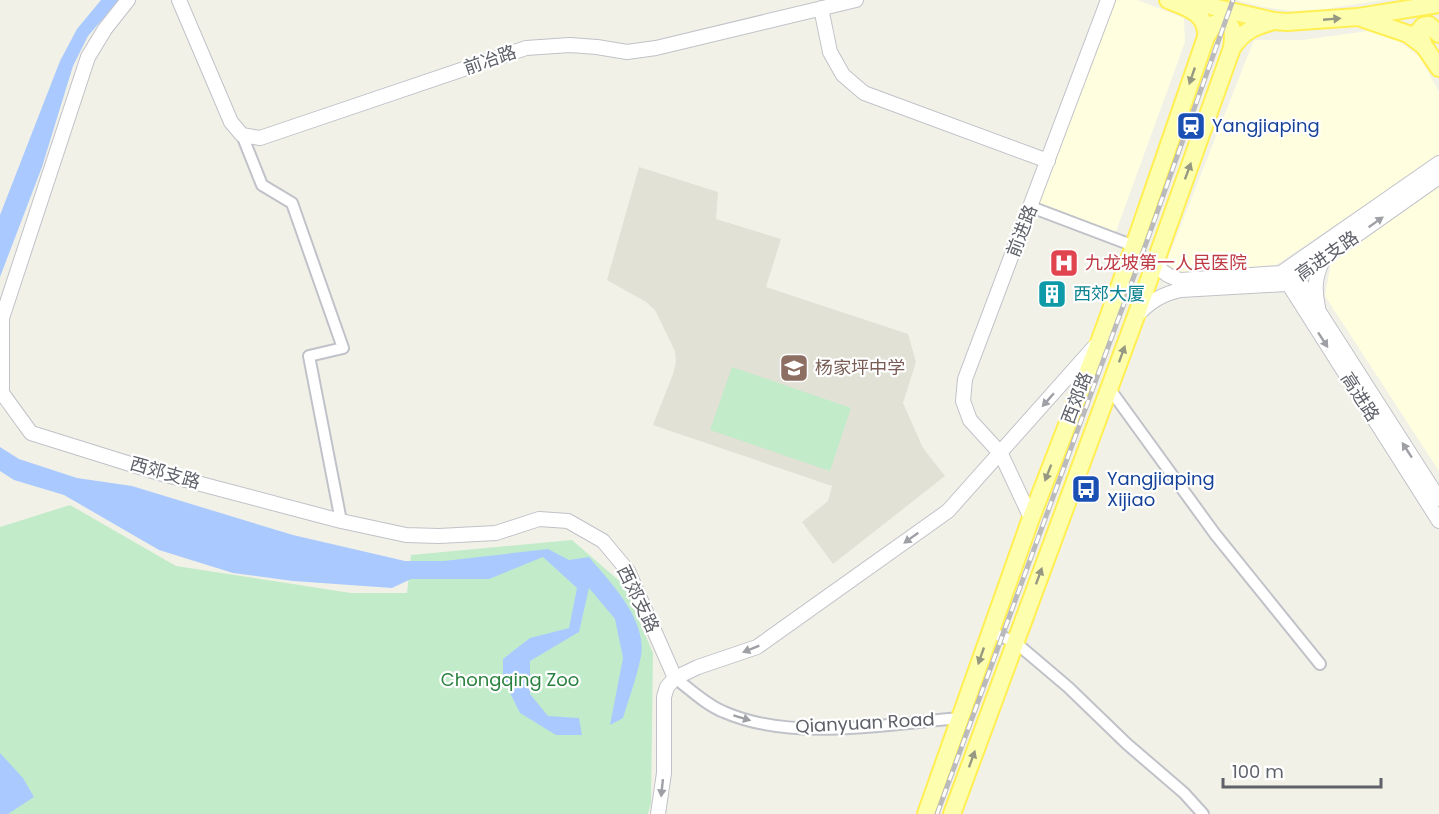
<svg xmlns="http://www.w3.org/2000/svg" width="1439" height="814" font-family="Poppins,'Noto Sans SC',sans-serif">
<rect width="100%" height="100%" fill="#f2f1e7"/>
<path fill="#fffedf" d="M 1113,0 L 1137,0 L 1184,18 L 1185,42 L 1115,234 L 1035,204 Z
M 1236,0 L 1384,0 L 1319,10 L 1292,11 L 1263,7 Z
M 1375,30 L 1387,32 L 1420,57 L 1439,92 L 1439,155 L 1276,265 L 1181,273 L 1166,263 L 1254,40 L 1303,40 Z
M 1439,187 L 1439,471 L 1325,296 L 1331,263 Z"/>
<path fill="#e2e1d6" d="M 639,167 L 718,192 L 716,219 L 781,239 L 766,287 L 908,334 L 916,362 L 903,403 L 923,448 L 945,476 L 833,564 L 802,522 L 828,501 L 832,486 L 653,425 L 673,374 L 676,362 L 675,351 L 655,310 L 646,302 L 607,280 Z"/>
<path fill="#c2ebca" d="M 732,367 L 851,408 L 830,471 L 710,430 Z
M 70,505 L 176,566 L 351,593 L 407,593 L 411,555 L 572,540 L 624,585 L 653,653 L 651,803 L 648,814 L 0,814 L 0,527 Z"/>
<path fill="#aacaff" d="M 101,0 L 119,0 L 88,36 L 73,66 L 42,167 L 0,277 L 0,215 L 60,61 L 77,29 Z
M 0,447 L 19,459 L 77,478 L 132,486 L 293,535 L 405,561 L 444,561 L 548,549 L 569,560 L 589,557 C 610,582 647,619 641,656 C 637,677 629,698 623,718 L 610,725 L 623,658 L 615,619 L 589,588 L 579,632 L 530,661 L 530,694 L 548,716 L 579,718 L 582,735 L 556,735 L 520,713 L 503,679 L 503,659 L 530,638 L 569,628 L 577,588 L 543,557 L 489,579 L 411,579 L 392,588 L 293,581 L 233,573 L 159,550 L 64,495 L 14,480 L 0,471 Z
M 0,753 L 23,778 L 34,797 L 8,814 L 0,814 Z"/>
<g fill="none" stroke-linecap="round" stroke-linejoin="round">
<g stroke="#c0c2c9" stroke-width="14">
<path id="minor" d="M 242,135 L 262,185 L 292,203 L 343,348 L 309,356 L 341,521
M 1031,207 L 1134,246
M 1109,388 L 1215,534 L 1320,664
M 990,632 L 1015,642 L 1068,687 L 1127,744 L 1184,793 L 1203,814
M 675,678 C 690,689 706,705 724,712 C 792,742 887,724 960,718"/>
</g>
<g stroke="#c0c2c9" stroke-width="16">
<path id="tertiary" d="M 128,0 L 105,29 L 88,57 L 2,318 L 2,393 L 31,433 L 159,473 L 341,521 L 406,535 L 439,536 L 496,533 L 539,519 L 568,521 L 603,541 L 628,571 L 675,678
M 179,0 L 231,122 L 242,135 L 260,138 L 526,48 L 570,45 L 597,47 L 627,52 L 656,48 L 856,0
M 821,8 L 830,52 L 843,75 L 864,93 L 1048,161
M 1155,263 C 1163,273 1169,277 1181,280 L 1281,273 L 1439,163
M 1293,271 L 1439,499
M 1284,277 L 1439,521
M 1318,307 C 1314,289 1315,276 1323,260
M 1137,315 C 1151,301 1162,294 1181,290 L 1287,284 L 1439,177
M 1031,518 L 1001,454 L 970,420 L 963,401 L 965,379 L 1108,0
M 658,814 L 664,773 L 664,697 L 667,687 L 675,678 L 698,667 L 757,647 L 948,511 L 1095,346"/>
</g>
<g stroke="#ffef53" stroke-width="20">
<path id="primary" d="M 1195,0 L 1217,8 L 1274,21 L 1287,22 L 1358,17 L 1439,4
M 1361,18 L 1408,34 L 1424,46 L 1439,68
M 1206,37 L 1214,24 C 1235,18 1234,33 1232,48
M 1424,46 L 1419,31 L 1423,26 L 1429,25 L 1439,34
M 926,814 L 1031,518 L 1100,340 L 1134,246 L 1206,37 C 1208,13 1186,7 1168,0
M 952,814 L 1136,316 L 1232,48 C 1243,31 1255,26 1274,21"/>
</g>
<use href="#minor" stroke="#fff" stroke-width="10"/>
<use href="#tertiary" stroke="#fff" stroke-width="14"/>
<use href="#primary" stroke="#fdffaf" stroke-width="16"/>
<g stroke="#bababc" stroke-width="5">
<path id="rail" d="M 937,814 L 1148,238 L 1233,0"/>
</g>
<use href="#rail" stroke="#fff" stroke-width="3" stroke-dasharray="9" stroke-linecap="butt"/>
</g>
<defs><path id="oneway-solid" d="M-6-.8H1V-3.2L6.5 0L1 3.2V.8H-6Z" transform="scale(1.5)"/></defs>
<g fill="#969882">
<use href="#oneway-solid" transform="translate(1332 19) rotate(-5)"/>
<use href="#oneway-solid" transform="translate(1192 76) rotate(109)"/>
<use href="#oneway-solid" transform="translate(1188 171) rotate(-70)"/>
<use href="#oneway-solid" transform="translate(1122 354) rotate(-70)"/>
<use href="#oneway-solid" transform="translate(1048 473) rotate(111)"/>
<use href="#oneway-solid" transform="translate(1039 576) rotate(-70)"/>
<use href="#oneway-solid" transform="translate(981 656) rotate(109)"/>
<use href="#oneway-solid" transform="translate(972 759) rotate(-70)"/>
</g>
<g fill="#9ea0a5">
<use href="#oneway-solid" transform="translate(1376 222) rotate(-35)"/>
<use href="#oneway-solid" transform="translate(1323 340) rotate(57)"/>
<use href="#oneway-solid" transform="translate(1048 400) rotate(131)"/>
<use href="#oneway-solid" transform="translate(1407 450) rotate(-123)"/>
<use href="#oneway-solid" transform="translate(911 538) rotate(144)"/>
<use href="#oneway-solid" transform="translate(751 649) rotate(158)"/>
<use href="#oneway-solid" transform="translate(742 718) rotate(17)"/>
<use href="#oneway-solid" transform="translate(662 788) rotate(96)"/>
</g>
<defs>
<g id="station-square" transform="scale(1.5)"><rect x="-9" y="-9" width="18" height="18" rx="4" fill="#1a4fb4" stroke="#fff"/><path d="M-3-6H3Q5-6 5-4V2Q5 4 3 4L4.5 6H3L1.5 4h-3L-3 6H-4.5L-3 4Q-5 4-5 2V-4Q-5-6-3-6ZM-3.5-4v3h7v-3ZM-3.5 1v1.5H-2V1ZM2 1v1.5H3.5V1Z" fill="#fff"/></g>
<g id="hospital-square" transform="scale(1.5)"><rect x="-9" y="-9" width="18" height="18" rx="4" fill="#e0444e" stroke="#fff"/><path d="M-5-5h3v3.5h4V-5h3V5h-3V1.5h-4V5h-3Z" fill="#fff"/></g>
<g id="building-square" transform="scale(1.5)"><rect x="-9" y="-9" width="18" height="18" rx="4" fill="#0f9aa8" stroke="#fff"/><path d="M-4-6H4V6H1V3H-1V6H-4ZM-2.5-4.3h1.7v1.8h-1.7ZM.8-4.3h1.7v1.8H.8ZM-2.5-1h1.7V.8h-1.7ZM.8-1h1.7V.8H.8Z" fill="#fff"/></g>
<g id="school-square" transform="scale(1.5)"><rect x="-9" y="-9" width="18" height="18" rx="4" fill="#8d6e63" stroke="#fff"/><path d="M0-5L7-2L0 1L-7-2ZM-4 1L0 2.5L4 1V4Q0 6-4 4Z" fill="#fff"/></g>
<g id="bus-square" transform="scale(1.5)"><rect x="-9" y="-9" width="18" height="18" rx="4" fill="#1a4fb4" stroke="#fff"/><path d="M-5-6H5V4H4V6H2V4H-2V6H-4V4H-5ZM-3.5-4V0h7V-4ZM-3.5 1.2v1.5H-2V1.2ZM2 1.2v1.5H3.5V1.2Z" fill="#fff"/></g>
</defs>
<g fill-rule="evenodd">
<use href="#station-square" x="1191" y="126"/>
<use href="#hospital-square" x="1064" y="263"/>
<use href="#building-square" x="1052" y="294"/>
<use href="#school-square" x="794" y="368"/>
<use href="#bus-square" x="1086" y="489"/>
</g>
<g text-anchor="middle" stroke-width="4.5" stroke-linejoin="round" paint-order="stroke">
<g font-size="18" fill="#5e6169" stroke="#fff">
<text transform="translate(490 60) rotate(-19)" y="6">前冶路</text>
<text transform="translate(1022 231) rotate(-69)" y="6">前进路</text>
<text transform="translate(1327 256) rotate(-35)" y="6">高进支路</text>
<text transform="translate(1360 397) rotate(57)" y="6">高进路</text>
<text transform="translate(1077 398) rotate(-69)" y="6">西郊路</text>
<text transform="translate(165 473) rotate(16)" y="6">西郊支路</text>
<text transform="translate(638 599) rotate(64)" y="6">西郊支路</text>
<text transform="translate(865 723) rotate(-3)" y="6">Qianyuan Road</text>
</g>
<g font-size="18" fill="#164399" stroke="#fff" text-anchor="start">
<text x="1212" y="132">Yangjiaping</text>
<text x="1107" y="485">Yangjiaping<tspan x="1107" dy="21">Xijiao</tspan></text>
</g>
<g font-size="18" fill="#be3a42" stroke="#fff" text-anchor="start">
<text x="1085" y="269">九龙坡第一人民医院</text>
</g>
<g font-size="18" fill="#0d838f" stroke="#fff" text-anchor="start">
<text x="1073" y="300">西郊大厦</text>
</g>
<g font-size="18" fill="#785e54" stroke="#fff" text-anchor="start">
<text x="815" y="374">杨家坪中学</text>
</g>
<g font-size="18" fill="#2b8240" stroke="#fff">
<text x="510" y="686">Chongqing Zoo</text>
</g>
</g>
<path d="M1223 778v9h158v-9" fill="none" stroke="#5e6169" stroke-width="3"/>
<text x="1232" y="778" font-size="18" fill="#5e6169" stroke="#ffffff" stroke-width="4.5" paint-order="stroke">100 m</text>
</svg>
